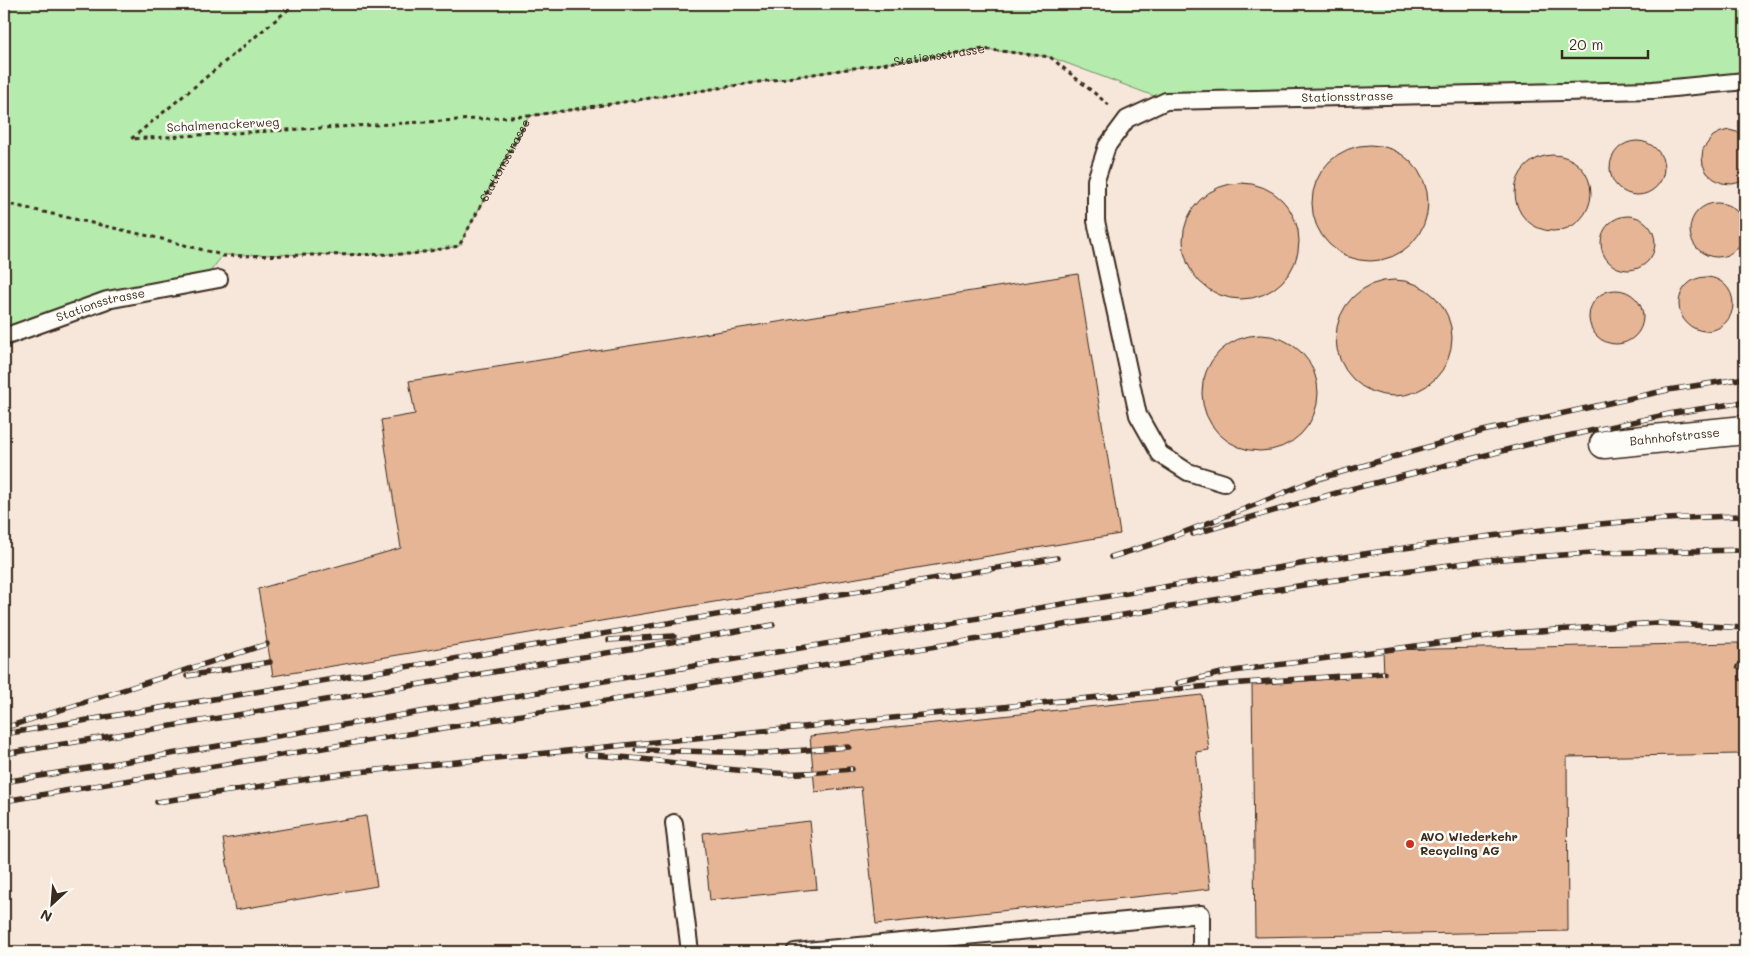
<svg xmlns="http://www.w3.org/2000/svg" width="1749" height="956" font-family="Mali,sans-serif">
<rect width="100%" height="100%" fill="#fdfcf7"/>
<filter id="ink" filterUnits="userSpaceOnUse"><feTurbulence type="fractalNoise" baseFrequency=".02" numOctaves="2"/><feDisplacementMap in="SourceGraphic" scale="10" xChannelSelector="R" yChannelSelector="G"/><feConvolveMatrix kernelMatrix="1 2 1 2 8 2 1 2 1" color-interpolation-filters="sRGB"/></filter>
<g filter="url(#ink)">
<path fill="#f6e7da" d="M 983,49 L 1050,57 L 1166,101 L 1745,81 L 1745,952 L 4,952 L 4,337 L 202,282 L 223,255 L 412,254 L 459,246 L 529,116 Z"/>
<path fill="#b5ebac" stroke="#788a65" d="M 4,4 L 1745,4 L 1745,74 L 1644,87 L 1154,96 L 1050,57 L 983,49 L 529,116 L 459,246 L 412,254 L 223,255 L 202,282 L 4,337 Z"/>
<path fill="#e5b596" stroke="#3b2a1e" d="M 1729,130 L 1737,132 L 1745,136 L 1745,178 L 1741,182 L 1732,184 L 1722,183 L 1714,179 L 1707,173 L 1703,165 L 1702,157 L 1703,149 L 1713,136 L 1721,132 Z
M1610 168a27 27 0 1 1 54 0a27 27 0 1 1-54 0Z
M1312 203a58 58 0 1 1 116 0a58 58 0 1 1-116 0Z
M1515 193a38 38 0 1 1 76 0a38 38 0 1 1-76 0Z
M1183 241a58 58 0 1 1 116 0a58 58 0 1 1-116 0Z
M1690 230a27 27 0 1 1 54 0a27 27 0 1 1-54 0Z
M1601 243a27 27 0 1 1 54 0a27 27 0 1 1-54 0Z
M 1078,274 L 1120,534 L 273,676 L 258,589 L 401,548 L 381,420 L 415,414 L 409,381 Z
M1679 304a27 27 0 1 1 54 0a27 27 0 1 1-54 0Z
M1336 338a58 58 0 1 1 116 0a58 58 0 1 1-116 0Z
M1589 317a27 27 0 1 1 54 0a27 27 0 1 1-54 0Z
M1202 393a58 58 0 1 1 116 0a58 58 0 1 1-116 0Z
M 1739,643 L 1739,680 L 1745,680 L 1745,724 L 1741,724 L 1741,754 L 1567,757 L 1568,931 L 1255,937 L 1252,685 L 1384,675 L 1383,650 Z
M 1202,695 L 1209,750 L 1196,752 L 1210,889 L 876,924 L 861,787 L 815,792 L 810,736 Z
M 366,816 L 377,886 L 235,910 L 223,839 Z
M 810,821 L 817,889 L 710,900 L 703,833 Z"/>
<g fill="none" stroke-linecap="round" stroke-linejoin="round">
<g stroke="#3b2a1e" stroke-width="20">
<g id="service">
<path id="s2" d="M 4,337 L 107,300 L 219,279"/>
<path id="s3" d="M 1224,483 L 1188,472 L 1160,454 L 1138,415 L 1096,221 L 1096,180 L 1107,146 L 1127,119 L 1166,101 L 1653,90 L 1745,81"/>
<path d="M 674,823 L 690,952"/>
<path d="M 795,952 L 1201,914 L 1201,952"/>
</g>
</g>
<g stroke="#3b2a1e" stroke-width="31">
<g id="minor">
<path id="s4" d="M 1604,444 L 1745,430"/>
</g>
</g>
<g stroke="#3b2a1e" stroke-width="3" stroke-dasharray="4 4" stroke-linecap="butt">
<path d="M 295,4 L 131,139 L 528,116"/>
<path d="M 4,203 L 162,239 L 222,255"/>
<path id="s1" d="M 222,256 L 412,254 L 459,246 L 529,116 L 983,49 L 1050,57 L 1109,105"/>
</g>
<use href="#service" stroke="#fdfcf7" stroke-width="16"/>
<use href="#minor" stroke="#fdfcf7" stroke-width="28"/>
<g stroke="#3b2a1e" stroke-width="5.5">
<path id="rail" d="M 1193,534 L 1347,490 L 1530,444 L 1674,413 L 1745,402
M 1111,557 L 1156,543 L 1260,503 L 1314,480 L 1483,431 L 1668,390 L 1745,378
M 609,640 L 674,636
M 1738,667 L 1745,667
M 187,676 L 270,662
M 1178,683 L 1226,672 L 1510,633 L 1656,623 L 1745,628
M 4,728 L 267,644
M 4,734 L 1057,558
M 636,750 L 764,753 L 849,747
M 4,754 L 773,625
M 587,755 C 650,757 712,770 775,773 C 801,775 827,771 852,769
M 4,782 L 1324,560 C 1464,539 1603,518 1745,516
M 4,801 L 1328,581 L 1488,560 L 1592,553 L 1745,550
M 157,802 L 348,773 L 1229,684 L 1384,673"/>
</g>
<use href="#rail" stroke="#fdfcf7" stroke-width="4" stroke-dasharray="11" stroke-linecap="butt"/>
</g>
</g>
<circle fill="#c8321e" stroke="#fdfcf7" stroke-width="2" cx="1410" cy="844" r="5"/>
<g text-anchor="middle" stroke-width="5" stroke-linejoin="round" paint-order="stroke">
<g font-size="12" fill="#3b2a1e" stroke="#fdfcf7">
<text dy="4" stroke="none"><textPath href="#s1" startOffset="800">Stationsstrasse</textPath></text>
<text dy="4" stroke="none"><textPath href="#s3" startOffset="649">Stationsstrasse</textPath></text>
<text transform="translate(223 125) rotate(-3)" y="4">Schalmenackerweg</text>
<text dy="4" stroke="none"><textPath href="#s1" startOffset="335">Stationsstrasse</textPath></text>
<text dy="4" stroke="none"><textPath href="#s2" startOffset="102">Stationsstrasse</textPath></text>
<text dy="4" stroke="none"><textPath href="#s4" startOffset="71">Bahnhofstrasse</textPath></text>
</g>
<g font-size="12" font-weight="bold" fill="#3b2a1e" stroke="#fdfcf7" text-anchor="start">
<text x="1420" y="841">AVO Wiederkehr<tspan x="1420" dy="14">Recycling AG</tspan></text>
</g>
</g>
<rect width="1749" height="956" fill="none" stroke="#fdfcf7" stroke-width="20"/>
<rect x="10" y="10" width="1729" height="936" fill="none" stroke="#3b2a1e" stroke-width="2" filter="url(#ink)"/>
<g transform="translate(52 904) rotate(206)" stroke="#fdfcf7" stroke-width="4" paint-order="stroke">
<path d="M0-4L9 19L0 12L-9 19Z" fill="#3b2a1e"/>
<text y="-8" font-size="14" font-weight="bold" text-anchor="middle" fill="#3b2a1e">N</text>
</g>
<path d="M1562 50v8h86v-8" fill="none" stroke="#3b2a1e" stroke-width="2.5"/>
<text x="1569" y="50" font-size="15" fill="#3b2a1e" stroke="#fdfcf7" stroke-width="4" paint-order="stroke">20 m</text>
</svg>
